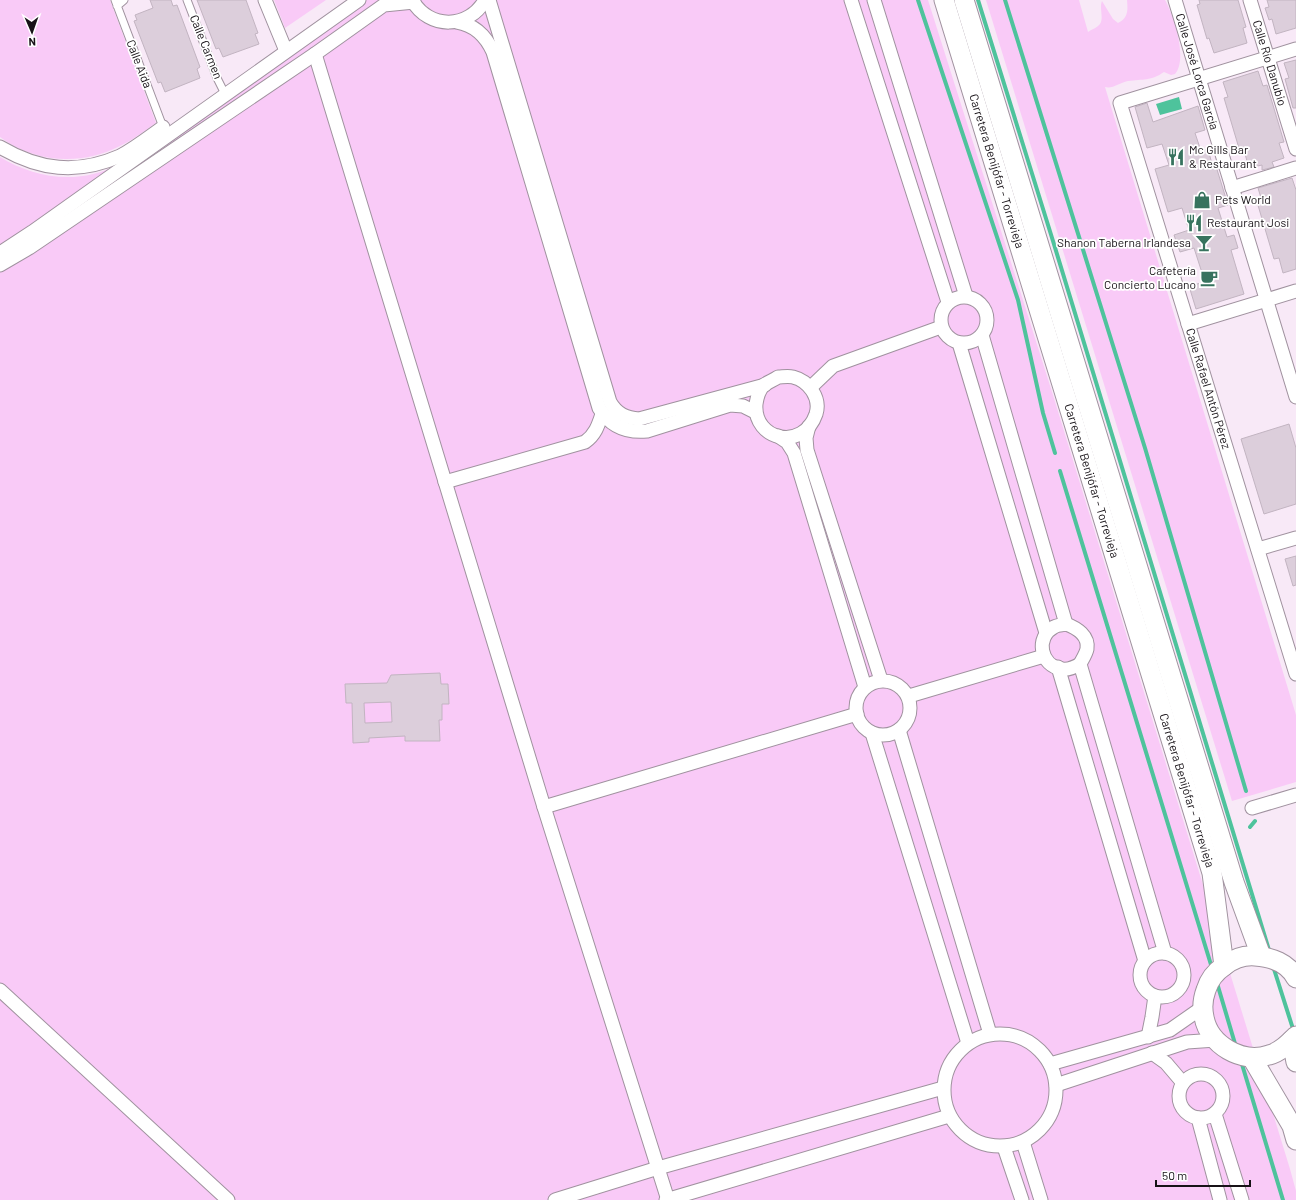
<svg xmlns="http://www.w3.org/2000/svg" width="1296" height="1200" font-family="Barlow,sans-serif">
<rect width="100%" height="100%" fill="#f8e9f7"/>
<path fill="#f9caf7" d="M 0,0 L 110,0 L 156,123 C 144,131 133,140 120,146 C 81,166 35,163 0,137 Z
M 274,0 L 326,0 L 285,28 Z
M 360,0 L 928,0 L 1053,395 L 1290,1169 L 1296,1191 L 1296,1200 L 0,1200 L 0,157 C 28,174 61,182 93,174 C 103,172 113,167 122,163 Z
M 986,0 L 1079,0 L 1088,32 C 1092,29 1097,28 1100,24 C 1104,18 1099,8 1102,1 L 1113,19 L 1118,23 C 1128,18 1128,11 1127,0 L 1165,0 C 1174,16 1188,59 1175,74 L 1171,75 L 1164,72 C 1151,81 1143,79 1128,81 C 1119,83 1113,89 1105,87 L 1296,715 L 1296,782 L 1232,801 Z"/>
<path fill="#4ec39c" d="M 1179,97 L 1182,109 L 1160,115 L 1156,104 Z"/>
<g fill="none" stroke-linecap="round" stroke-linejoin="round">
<path stroke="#4ec39c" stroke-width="4" d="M 918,0 L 1018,300 L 1043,413 L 1055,453
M 978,0 L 1053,241 L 1269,950
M 1005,0 L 1145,448 L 1246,791
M 1060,471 L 1212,968
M 1250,827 L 1255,821
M 1273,966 L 1294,1032
M 1217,983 L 1236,1047
M 1241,1061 L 1283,1200"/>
</g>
<path fill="#dccedb" stroke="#c2b4c1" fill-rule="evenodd" d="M 150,0 L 171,0 L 173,6 L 177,5 L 200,67 L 197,69 L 200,78 L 165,92 L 161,82 L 158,83 L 134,21 L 137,20 L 135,15 L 153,8 Z
M 197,0 L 246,0 L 258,33 L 255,34 L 259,44 L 223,57 L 219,48 L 216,49 Z
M 1199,0 L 1238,0 L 1246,27 L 1243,28 L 1247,43 L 1214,53 L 1209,38 L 1207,39 L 1197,5 L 1200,4 Z
M 1267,0 L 1296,0 L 1296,28 L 1276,34 L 1272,19 L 1269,20 L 1265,8 L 1269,7 Z
M 1296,60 L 1296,108 L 1293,108 L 1285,79 L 1289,78 L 1284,63 Z
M 1258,71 L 1263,86 L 1267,85 L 1284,142 L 1279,143 L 1284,158 L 1272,162 L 1274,167 L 1262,170 L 1262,165 L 1249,168 L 1245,154 L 1241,155 L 1224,98 L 1228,97 L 1223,82 Z
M 1147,103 L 1153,122 L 1198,106 L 1205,130 L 1195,133 L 1201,151 L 1208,149 L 1212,164 L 1215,163 L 1228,205 L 1218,208 L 1227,237 L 1234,235 L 1238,248 L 1231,250 L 1244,294 L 1196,309 L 1189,286 L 1205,282 L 1194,248 L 1180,252 L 1174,235 L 1189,230 L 1182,208 L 1168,212 L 1155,169 L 1169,165 L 1162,144 L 1147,148 L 1135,107 Z
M 1292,178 L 1296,190 L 1296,269 L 1283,273 L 1279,258 L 1274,259 L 1257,202 L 1262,201 L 1258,188 Z
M 1289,424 L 1296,448 L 1296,504 L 1264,514 L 1241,439 Z
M 1296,556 L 1296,585 L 1293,586 L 1285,559 Z
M 440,673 L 441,684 L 448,684 L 449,704 L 442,704 L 442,720 L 439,720 L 440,741 L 405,741 L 405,736 L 369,738 L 369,742 L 353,743 L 352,703 L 346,703 L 345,684 L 387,683 L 391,675 ZM 391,702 L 392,722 L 365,723 L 364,703 Z"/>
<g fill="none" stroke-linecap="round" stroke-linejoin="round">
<g stroke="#a0929f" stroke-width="9">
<path id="service" d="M 115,0 L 163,127
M 187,0 L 217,78 L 225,94
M 117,6 L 124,0"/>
</g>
<g stroke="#a0929f" stroke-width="15">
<g id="minor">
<path d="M 265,0 L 286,51"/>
<path d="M 412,0 C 429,30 469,29 485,0"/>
<path d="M 489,0 L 610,402 C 617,414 626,418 639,419 L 765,385"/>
<path d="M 851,0 L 948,302"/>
<path d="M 874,0 L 966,296"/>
<path id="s1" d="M 1175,0 L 1296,397"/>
<path id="s2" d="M 1250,0 L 1296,149"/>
<path d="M 457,22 C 475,25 486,36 493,52 L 599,408 C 610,426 626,433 647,431 L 730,405 L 743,406 L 755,412"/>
<path id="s3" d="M 1296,49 L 1120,103 L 1296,674"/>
<path d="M 315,54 L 544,807 L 668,1200"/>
<path d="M 0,147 C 39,170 77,175 120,156 C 135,148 149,137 163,127"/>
<path d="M 1232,188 L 1296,168"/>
<path d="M 0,253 L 32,232 L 359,0"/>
<path d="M 0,265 L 29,248 L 315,54 L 384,5 L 414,2"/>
<circle cx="964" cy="320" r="23"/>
<path d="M 1188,324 L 1296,291"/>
<path d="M 982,335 L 1066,624"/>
<path d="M 959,343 L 1046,633"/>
<path d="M 778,377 C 782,377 788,376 793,377 C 809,381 821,398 816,414 C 803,452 753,440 756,404 C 757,397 759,390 764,385 C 768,382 774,380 778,377 Z"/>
<path d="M 811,387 L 833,366 L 941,327"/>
<path d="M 809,426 L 806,438 L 807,450 L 881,680"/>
<path d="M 778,436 L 787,442 L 794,453 L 865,687"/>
<path d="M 445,482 L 585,442 C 595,435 598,426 602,414"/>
<path d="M 1258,549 L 1296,538"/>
<path d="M 1066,624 C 1077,628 1089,636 1087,649 C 1086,654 1082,660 1080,664 C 1075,667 1068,670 1062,669 C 1040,666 1035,637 1054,627 C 1057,625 1063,625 1066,624 Z"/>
<path d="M 1080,664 L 1165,953"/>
<path d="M 1058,667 L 1145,961"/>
<circle cx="883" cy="708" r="27"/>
<path d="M 909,696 L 1044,656"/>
<path d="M 899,730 L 990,1034"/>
<path d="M 872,733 L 968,1043"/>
<path d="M 544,807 L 857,714"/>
<path d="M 1252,808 L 1296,795"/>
<circle cx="1162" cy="975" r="22"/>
<path d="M 0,990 L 228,1200"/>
<circle cx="1000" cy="1090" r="56"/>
<path d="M 1148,1037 L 1152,1017 L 1155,996"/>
<path d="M 1152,1053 L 1166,1063 L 1183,1083"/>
<path d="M 1050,1064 L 1170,1030 L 1203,1007"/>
<circle cx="1201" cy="1096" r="22"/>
<path d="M 1056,1085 L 1187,1042 L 1216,1040"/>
<path d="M 1215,1114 L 1242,1200"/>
<path d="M 1198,1118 L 1220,1200"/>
<path d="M 1023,1142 L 1041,1200"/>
<path d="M 1004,1147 L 1022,1200"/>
<path d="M 555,1200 L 658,1168 L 943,1088"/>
<path d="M 666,1200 L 949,1116"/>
</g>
</g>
<g stroke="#a0929f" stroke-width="21">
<g id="secondary">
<path id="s4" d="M 944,0 L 1212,873 L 1224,966"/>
<path d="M 964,0 L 1234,882 L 1261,956"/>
<path d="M 1296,978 C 1288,963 1271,957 1255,956 C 1243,955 1233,959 1224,966 C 1215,972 1209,980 1206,990 C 1203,998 1202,1008 1204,1017 C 1209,1045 1242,1064 1269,1055 C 1280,1052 1288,1044 1296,1036"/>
<path d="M 1292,1040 L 1296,1062"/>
<path d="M 1252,1058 L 1292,1126 L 1296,1140"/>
</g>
</g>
<use href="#service" stroke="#fff" stroke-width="7"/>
<use href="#minor" stroke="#fff" stroke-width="13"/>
<use href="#secondary" stroke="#fff" stroke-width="19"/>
</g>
<defs>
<g id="restaurant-bare" transform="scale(1.38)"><path d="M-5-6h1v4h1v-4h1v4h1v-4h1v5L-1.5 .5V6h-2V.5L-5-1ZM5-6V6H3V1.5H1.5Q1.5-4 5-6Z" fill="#37735e" stroke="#fff" stroke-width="2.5" paint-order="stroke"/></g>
<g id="shop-bare" transform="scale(1.38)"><path d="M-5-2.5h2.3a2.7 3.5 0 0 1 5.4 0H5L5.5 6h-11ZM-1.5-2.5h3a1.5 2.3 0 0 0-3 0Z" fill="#37735e" stroke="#fff" stroke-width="2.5" paint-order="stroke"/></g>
<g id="bar-bare" transform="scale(1.38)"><path d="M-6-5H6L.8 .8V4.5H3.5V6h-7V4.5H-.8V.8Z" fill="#37735e" stroke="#fff" stroke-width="2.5" paint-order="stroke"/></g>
<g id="cafe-bare" transform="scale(1.38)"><path d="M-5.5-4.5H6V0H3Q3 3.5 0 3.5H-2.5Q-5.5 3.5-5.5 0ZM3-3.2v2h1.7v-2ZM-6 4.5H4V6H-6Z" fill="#37735e" stroke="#fff" stroke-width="2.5" paint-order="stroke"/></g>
</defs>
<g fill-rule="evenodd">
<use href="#restaurant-bare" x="1176" y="157"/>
<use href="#shop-bare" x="1202" y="200"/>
<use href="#restaurant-bare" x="1194" y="223"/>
<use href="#bar-bare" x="1204" y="243"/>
<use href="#cafe-bare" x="1209" y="278"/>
</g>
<g text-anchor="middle" stroke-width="3.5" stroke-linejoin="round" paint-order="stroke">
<g font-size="12" fill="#171217" stroke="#fff">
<text transform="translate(206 47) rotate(68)" y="4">Calle Carmen</text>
<text dy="4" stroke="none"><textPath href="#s2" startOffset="66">Calle Río Danubio</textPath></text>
<text transform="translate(139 64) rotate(69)" y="4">Calle Aida</text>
<text dy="4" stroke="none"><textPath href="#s1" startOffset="75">Calle José Lorca García</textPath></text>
<text dy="4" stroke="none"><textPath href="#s4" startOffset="179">Carretera Benijófar - Torrevieja</textPath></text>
<text dy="4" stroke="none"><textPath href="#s3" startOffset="483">Calle Rafael Antón Pérez</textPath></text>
<text dy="4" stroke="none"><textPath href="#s4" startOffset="503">Carretera Benijófar - Torrevieja</textPath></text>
<text dy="4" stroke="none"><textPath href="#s4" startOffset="827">Carretera Benijófar - Torrevieja</textPath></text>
</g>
<g font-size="12" fill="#171217" stroke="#fff" text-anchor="start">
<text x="1189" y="154">Mc Gills Bar<tspan x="1189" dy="14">&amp; Restaurant</tspan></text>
<text x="1215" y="204">Pets World</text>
<text x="1207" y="227">Restaurant Josi</text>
<text x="1191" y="247" text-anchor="end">Shanon Taberna Irlandesa</text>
<text x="1196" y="275" text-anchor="end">Cafetería<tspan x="1196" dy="14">Concierto Lucano</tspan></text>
</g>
</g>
<g transform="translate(32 32) rotate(178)" stroke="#ffffff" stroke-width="3" paint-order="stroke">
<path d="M0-3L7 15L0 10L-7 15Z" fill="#171217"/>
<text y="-6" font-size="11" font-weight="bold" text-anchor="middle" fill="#171217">N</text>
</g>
<path d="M1156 1180v6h94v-6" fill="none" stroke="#171217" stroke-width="2"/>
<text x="1162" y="1180" font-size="12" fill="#171217" stroke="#ffffff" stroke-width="3" paint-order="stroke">50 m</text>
</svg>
